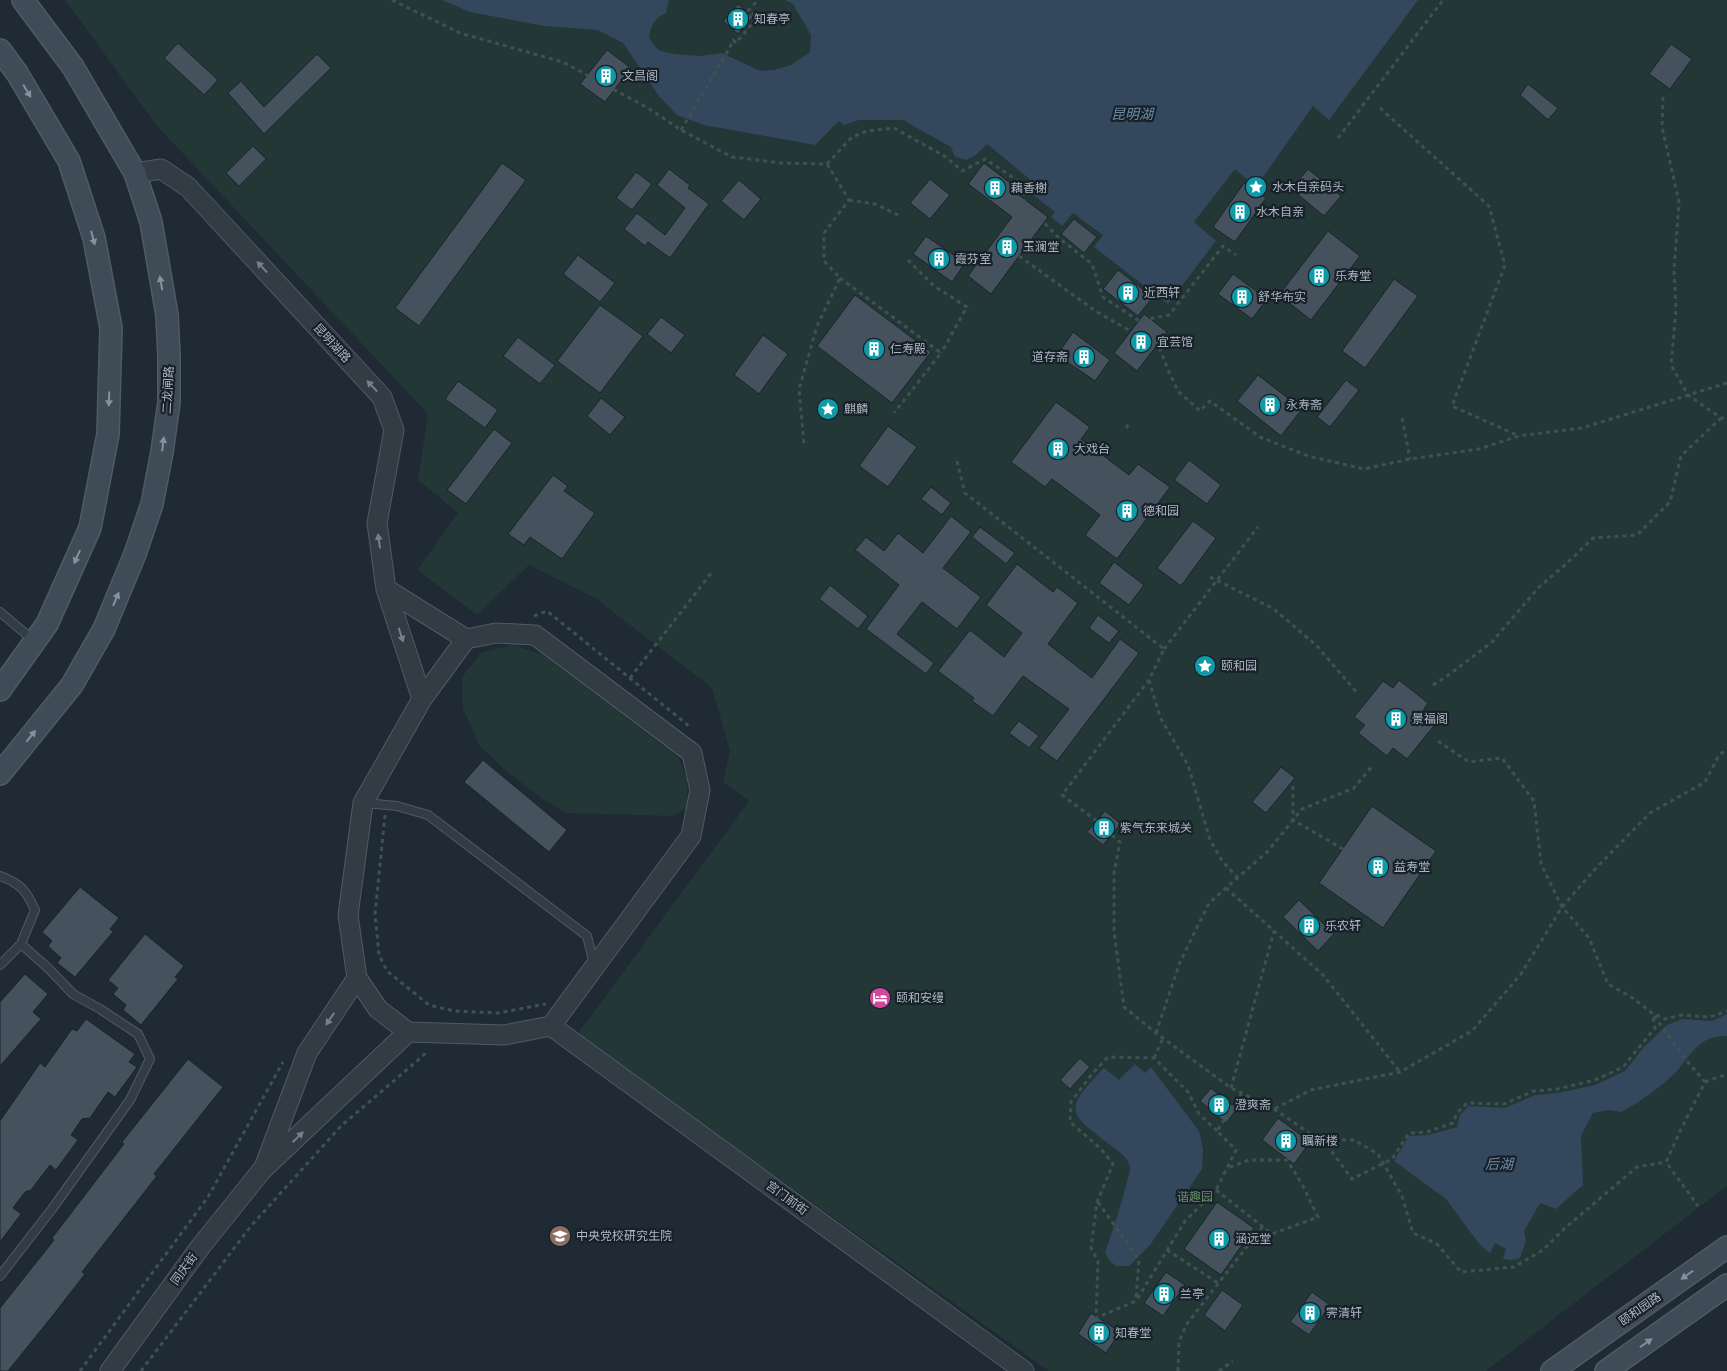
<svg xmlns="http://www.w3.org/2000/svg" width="1727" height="1371" font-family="'Golos Text','Noto Sans SC',sans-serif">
<rect width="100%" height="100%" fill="#1f2a34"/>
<path fill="#223736" d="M 65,0 L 1727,0 L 1727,1186 L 1486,1371 L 1049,1371 L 577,1035 L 749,801 L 723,782 L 730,751 L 712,688 L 595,598 L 529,565 L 477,615 L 417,570 L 458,513 L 418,480 L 428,414 L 157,126 Z
M 512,645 L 542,654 L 678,757 L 687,779 L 688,808 L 672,816 L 566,813 L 541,798 L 504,769 L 479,745 L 463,708 L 462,677 L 481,653 Z"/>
<path fill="#33485c" d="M 442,0 L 669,0 L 666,13 C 654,19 651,25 649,38 L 658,50 L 674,54 L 700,56 L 722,53 L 760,71 L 774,70 L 791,65 L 810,52 L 811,35 L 793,4 L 785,0 L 1418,0 L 1329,120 L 1313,106 L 1256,187 L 1235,169 L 1194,222 L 1216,241 L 1168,304 L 1094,247 L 1103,235 L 1073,213 L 1062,226 L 1051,217 L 1055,212 L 1026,189 L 1033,182 L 987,144 L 976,155 L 966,160 L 955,157 L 951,147 L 903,120 L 859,120 L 844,125 L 839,121 L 815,145 L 704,125 L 677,115 L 659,96 L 623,43 L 598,30 L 544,26 L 470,12 Z
M 1727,1014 L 1727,1036 C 1696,1035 1691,1058 1672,1076 C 1656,1090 1640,1102 1621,1112 L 1609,1110 L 1593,1113 L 1581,1136 L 1583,1185 L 1556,1209 L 1540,1203 L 1524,1231 L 1526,1241 L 1520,1258 L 1511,1260 L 1503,1259 L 1506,1249 L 1495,1243 L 1490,1253 L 1480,1245 L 1446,1199 L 1394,1161 L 1409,1136 L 1428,1135 L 1457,1127 L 1460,1115 L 1468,1106 L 1505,1108 L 1535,1095 L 1558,1093 L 1595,1085 L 1625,1071 L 1644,1047 L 1667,1025 L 1682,1019 L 1712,1021 Z
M 1135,1064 L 1145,1073 L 1151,1067 L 1199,1131 L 1203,1149 L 1202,1169 L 1150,1245 L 1129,1266 L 1116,1266 L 1109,1260 L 1105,1252 C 1113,1230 1120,1208 1126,1186 C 1127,1181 1130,1173 1130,1167 C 1128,1158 1120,1152 1113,1147 C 1068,1113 1062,1111 1104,1068 L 1119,1080 Z"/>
<path fill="#45525e" stroke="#1a232b" d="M 738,4 L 753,17 L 738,34 L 723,21 Z
M 178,43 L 218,80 L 204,95 L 164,58 Z
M 1671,44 L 1692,59 L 1670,89 L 1649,74 Z
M 607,50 L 631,68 L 605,102 L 580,84 Z
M 317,54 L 331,68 L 264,134 L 228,93 L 241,81 L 264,107 Z
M 1528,84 L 1558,108 L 1548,120 L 1520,95 Z
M 253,146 L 266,159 L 239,186 L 226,173 Z
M 502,163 L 526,180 L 419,326 L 395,308 Z
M 984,163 L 1021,191 L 1019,195 L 1048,217 L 991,294 L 968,276 L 1012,217 L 968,184 Z
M 669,169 L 690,185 L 688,188 L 709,204 L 670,258 L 648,242 L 645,246 L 624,229 L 637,213 L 665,235 L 685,208 L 657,185 Z
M 1308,169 L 1341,196 L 1324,216 L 1291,189 Z
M 636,172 L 652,184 L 632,210 L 616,198 Z
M 930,179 L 950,195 L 930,219 L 910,203 Z
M 739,180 L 761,199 L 744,220 L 721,201 Z
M 1244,183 L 1266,198 L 1235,242 L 1213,227 Z
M 1074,219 L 1097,237 L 1084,253 L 1061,234 Z
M 1328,231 L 1360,256 L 1311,320 L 1279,295 Z
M 926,236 L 965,263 L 952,282 L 913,254 Z
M 578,255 L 615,283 L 600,302 L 563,274 Z
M 1118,270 L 1153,297 L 1138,316 L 1103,289 Z
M 1233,274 L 1267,299 L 1252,319 L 1218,294 Z
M 1394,279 L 1418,296 L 1365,368 L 1342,351 Z
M 855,295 L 931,352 L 892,403 L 817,346 Z
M 600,305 L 643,336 L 600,393 L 557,361 Z
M 1144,314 L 1167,332 L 1137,371 L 1114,353 Z
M 661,317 L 685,335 L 671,353 L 647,334 Z
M 1073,332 L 1110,360 L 1095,381 L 1057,355 Z
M 763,335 L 788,354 L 759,394 L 734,375 Z
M 518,337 L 555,365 L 540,384 L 503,356 Z
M 1258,375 L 1302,409 L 1281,436 L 1237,401 Z
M 1346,380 L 1359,390 L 1330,427 L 1317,417 Z
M 458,381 L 498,410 L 485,428 L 445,399 Z
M 601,398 L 625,417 L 610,435 L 587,416 Z
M 1056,402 L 1090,427 L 1081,439 L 1129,475 L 1138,464 L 1170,487 L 1117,559 L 1085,535 L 1100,515 L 1052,479 L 1045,487 L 1011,462 Z
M 888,426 L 917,447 L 888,487 L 859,466 Z
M 494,429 L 512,443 L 466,504 L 447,490 Z
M 1189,460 L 1221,485 L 1207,504 L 1174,480 Z
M 553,475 L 568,486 L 564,491 L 595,513 L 562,559 L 530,537 L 524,545 L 508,534 Z
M 931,487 L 951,503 L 942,515 L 921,499 Z
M 951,516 L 971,532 L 943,568 L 981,597 L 957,629 L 922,602 L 897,634 L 934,663 L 926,674 L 866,629 L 899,585 L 855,550 L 866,537 L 884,551 L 898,533 L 923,553 Z
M 1193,521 L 1216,538 L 1181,586 L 1157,568 Z
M 980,527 L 1015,553 L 1006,564 L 972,537 Z
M 1114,562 L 1144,585 L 1129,605 L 1099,583 Z
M 1017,564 L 1053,592 L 1057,587 L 1078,603 L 1048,644 L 1092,678 L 1120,639 L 1139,653 L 1057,761 L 1039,748 L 1069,709 L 1023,676 L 993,716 L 972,701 L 974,698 L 938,671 L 970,630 L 1004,657 L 1022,633 L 986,605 Z
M 830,585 L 868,616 L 858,629 L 819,599 Z
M 1098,615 L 1119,631 L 1109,643 L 1089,628 Z
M 1399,680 L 1428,703 L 1423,711 L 1437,722 L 1407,759 L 1393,748 L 1387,756 L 1358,733 L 1365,725 L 1354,717 L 1383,681 L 1393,688 Z
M 1019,721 L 1039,736 L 1029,748 L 1009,733 Z
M 483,760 L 567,830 L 549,852 L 464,782 Z
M 1281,767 L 1295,778 L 1266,813 L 1252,802 Z
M 1372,806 L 1436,851 L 1383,928 L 1319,883 Z
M 1105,811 L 1121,824 L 1103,845 L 1087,832 Z
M 80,887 L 119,918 L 110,929 L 113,932 L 75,977 L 57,963 L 61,958 L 48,946 L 52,941 L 42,932 Z
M 1299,900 L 1334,934 L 1318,951 L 1283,917 Z
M 145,934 L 184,966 L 175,977 L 178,979 L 141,1025 L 123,1010 L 126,1005 L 113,994 L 118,988 L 108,980 Z
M 25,974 L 48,994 L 33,1012 L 41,1019 L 0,1066 L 0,1002 Z
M 86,1019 L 135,1054 L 129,1062 L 137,1067 L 115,1097 L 108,1092 L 90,1118 L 82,1119 L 71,1135 L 78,1140 L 56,1170 L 50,1165 L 31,1190 L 25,1192 L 13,1208 L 21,1214 L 0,1242 L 0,1121 L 40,1063 L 45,1067 L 72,1029 L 77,1031 Z
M 1080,1058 L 1090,1067 L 1070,1089 L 1060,1080 Z
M 188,1059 L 223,1087 L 154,1174 L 157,1176 L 82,1272 L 85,1274 L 54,1314 L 8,1371 L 0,1371 L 0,1308 L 54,1240 L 52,1238 L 124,1144 L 122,1142 Z
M 1211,1088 L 1237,1109 L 1226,1123 L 1200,1101 Z
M 1278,1118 L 1310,1142 L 1294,1164 L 1262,1140 Z
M 1217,1202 L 1254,1228 L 1221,1275 L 1184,1249 Z
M 1166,1272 L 1185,1285 L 1163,1316 L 1144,1303 Z
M 1222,1290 L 1243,1305 L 1225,1331 L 1204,1315 Z
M 1312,1292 L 1330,1305 L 1309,1335 L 1290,1322 Z
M 1091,1313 L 1120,1332 L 1106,1353 L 1078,1334 Z"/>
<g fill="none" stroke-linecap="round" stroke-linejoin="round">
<g stroke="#505a63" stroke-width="10">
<path id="service" d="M 0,612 L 33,640
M 364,803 L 397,806 L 428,815 L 587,936 L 594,964
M 0,876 C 21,884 26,890 35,910 L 21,944 L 0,965
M 0,1276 L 52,1209 L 130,1100 L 150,1059 L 138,1034 L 100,1009 L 73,994 L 48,968 L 21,944"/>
</g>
<g stroke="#505a63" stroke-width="21">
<path id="tertiary" d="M 135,173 L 161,169 L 188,187 L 382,397 L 394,430 L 377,523 L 386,589 L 422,699
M 386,589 L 466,639
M 496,633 L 535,635 L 692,753 L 700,790 L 691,836 L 551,1026 L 504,1035 L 408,1032 L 378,1009 L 357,978 L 348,915 L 363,803 L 422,699 L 466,639 Z
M 551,1026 L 1024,1371
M 265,1165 L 307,1053 L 357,978
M 110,1371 L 201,1246 L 262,1170 L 408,1032"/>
</g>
<g stroke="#505a63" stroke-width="24">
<path id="secondary" d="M 0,50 L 17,73 L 69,161 L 94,238 L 111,328 L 108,434 L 90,528 L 47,624 L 0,690
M 0,774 L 72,685 L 104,629 L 135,554 L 152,504 L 162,452 L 169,402 L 169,356 L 167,315 L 151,222 L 135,173 L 73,67 L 23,0
M 1552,1371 L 1727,1247
M 1606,1371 L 1727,1285"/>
</g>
<path stroke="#3e5253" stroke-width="3" stroke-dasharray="4 4" stroke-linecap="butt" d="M 392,0 L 460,33 L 563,62 L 648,108 L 681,130 L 732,157 L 782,163 L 827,164 L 849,200 L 824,233 L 824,261 L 840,278 L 817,326 L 799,389 L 804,444
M 1663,97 L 1662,127 L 1679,202 L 1674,270 L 1676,309 L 1671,365 L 1688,395 L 1721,418 L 1727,418
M 1380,108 L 1489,206 L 1505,265 L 1452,406 L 1519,436
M 681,130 L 729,49 L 733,40 L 736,43 L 757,18 L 748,11 L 758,0
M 1338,138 L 1443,0
M 827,164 L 852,137 L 867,131 L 894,128 L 946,157 L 962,171 L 985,159 L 1023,184 L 1025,203 L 1059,238 L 1092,264 L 1103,297 L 1139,321 L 1169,315 L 1223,246 L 1236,255
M 849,200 L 875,204 L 900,216
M 1019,256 L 1097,312 L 1159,347 L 1169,372 L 1178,391 L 1200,411 L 1210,401 L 1260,437 L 1308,456 L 1364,469 L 1410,459 L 1479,449 L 1519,436 L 1582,428 L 1727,383
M 908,260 L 934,286 L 967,307 L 941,353
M 840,278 L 941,353 L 894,413
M 1402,418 L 1410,459
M 1126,428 L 1130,423
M 957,461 L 965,493 L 1164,649 L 1149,680 L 1062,795 L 1097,821
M 1210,577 L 1274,609 L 1317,646 L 1358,694
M 534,616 L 547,611 L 689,726
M 1164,649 L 1258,527
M 630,678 L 712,572
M 1149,680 L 1160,717 L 1188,765 L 1210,840 L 1223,862 L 1238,878
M 1433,685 L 1450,674 L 1492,642 L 1539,587 L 1564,566 L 1593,538 L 1637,535 L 1670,502 L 1681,456 L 1721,418
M 1438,741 L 1469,762 L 1502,758 L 1534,801 L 1541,864 L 1562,907 L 1589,938 L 1608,984 L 1633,998 L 1652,1013 L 1665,1019 L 1682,1015 L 1710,1017 L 1727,1011
M 1293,786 L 1293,820 L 1343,849
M 385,815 L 375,914 L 379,955 L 387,971 L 429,1005 L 454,1011 L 498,1013 L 546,1004
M 1112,835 L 1120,842 L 1114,873 L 1114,931 L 1124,1007 L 1156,1033 L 1231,1088 L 1274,1109 L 1311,1090 L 1400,1072 L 1472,1031 L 1521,974 L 1562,907 L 1596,868 L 1650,813 L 1705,782 L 1719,755 L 1727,749
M 1226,888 L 1323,975 L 1400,1072
M 1654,1016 L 1687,1061 L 1705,1082 L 1681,1129 L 1666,1162 L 1698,1206
M 1156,1033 L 1180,962 L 1209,903 L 1268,851 L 1302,809 L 1354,788 L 1373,765
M 1154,1058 L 1163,1038
M 1705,1082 L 1727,1074
M 1231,1088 L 1274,931
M 1274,1109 L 1327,1145 L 1352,1179 L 1392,1159 L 1409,1133 L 1427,1132 L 1453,1123 L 1457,1113 L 1467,1103 L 1504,1104 L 1534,1091 L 1558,1089 L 1595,1080 L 1623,1067 L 1655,1028 L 1652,1013
M 1217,1131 L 1199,1114 L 1188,1092 L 1154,1058 L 1108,1057 L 1092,1074 L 1071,1102 L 1070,1122 L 1101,1149 L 1113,1164 L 1097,1202 L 1091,1248 L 1098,1261 L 1096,1318 L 1136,1301 L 1185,1221 L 1216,1190 L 1236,1150 L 1217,1131 L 1241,1094
M 1318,1139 L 1354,1140 L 1378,1154 L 1402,1196 L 1413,1233 L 1437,1244 L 1461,1272 L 1514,1267 L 1543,1250 L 1565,1228 L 1637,1167 L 1666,1162
M 1216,1190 L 1272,1234 L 1318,1217 L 1302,1184 L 1287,1160 L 1249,1160 L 1228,1168
M 1098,1202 L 1139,1260 L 1136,1298
M 1167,1250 L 1218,1283
M 80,1371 L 208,1197 L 283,1062
M 141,1371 L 251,1226 L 341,1126 L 424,1055 L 425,1049
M 1178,1371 L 1179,1342 L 1186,1325 L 1263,1226
M 1219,1371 L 1233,1361"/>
<use href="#service" stroke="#323c45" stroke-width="8"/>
<use href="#tertiary" stroke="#323c45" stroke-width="19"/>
<use href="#secondary" stroke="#404b58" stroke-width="21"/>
</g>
<defs><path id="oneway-solid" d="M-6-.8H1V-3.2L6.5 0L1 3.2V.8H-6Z" transform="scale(1.25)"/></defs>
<g fill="#86919d">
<use href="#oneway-solid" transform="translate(27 91) rotate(59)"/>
<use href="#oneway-solid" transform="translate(93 238) rotate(75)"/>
<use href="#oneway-solid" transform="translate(161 283) rotate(-100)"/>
<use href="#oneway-solid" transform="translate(109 399) rotate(92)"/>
<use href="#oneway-solid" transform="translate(163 444) rotate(-83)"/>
<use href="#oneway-solid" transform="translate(77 557) rotate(114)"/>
<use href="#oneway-solid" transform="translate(116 599) rotate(-67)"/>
<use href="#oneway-solid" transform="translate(31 736) rotate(-51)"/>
<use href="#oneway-solid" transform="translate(1687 1275) rotate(145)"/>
<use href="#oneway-solid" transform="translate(1646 1343) rotate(-35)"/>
</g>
<g fill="#75808a">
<use href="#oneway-solid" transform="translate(262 267) rotate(-133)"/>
<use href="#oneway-solid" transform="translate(372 386) rotate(-133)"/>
<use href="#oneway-solid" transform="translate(379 541) rotate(-98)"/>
<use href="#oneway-solid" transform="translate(401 635) rotate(72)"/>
<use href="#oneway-solid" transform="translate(330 1019) rotate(124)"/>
<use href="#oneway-solid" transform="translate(298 1137) rotate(-44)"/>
</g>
<defs>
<g id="building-disc" transform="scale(1.125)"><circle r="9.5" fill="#0f9aa8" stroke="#182129"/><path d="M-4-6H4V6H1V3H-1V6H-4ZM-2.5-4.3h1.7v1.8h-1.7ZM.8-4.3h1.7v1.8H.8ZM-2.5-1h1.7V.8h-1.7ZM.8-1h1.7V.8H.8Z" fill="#fff"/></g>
<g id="sight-disc" transform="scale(1.125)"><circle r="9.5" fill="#0f9aa8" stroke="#182129"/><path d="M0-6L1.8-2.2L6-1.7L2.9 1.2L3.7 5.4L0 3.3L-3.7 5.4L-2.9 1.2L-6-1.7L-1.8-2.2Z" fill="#fff"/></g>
<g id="hotel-disc" transform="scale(1.125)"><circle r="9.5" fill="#d1479c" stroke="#182129"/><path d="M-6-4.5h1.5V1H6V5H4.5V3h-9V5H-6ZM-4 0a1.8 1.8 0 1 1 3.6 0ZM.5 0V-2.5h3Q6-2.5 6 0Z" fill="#fff"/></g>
<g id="university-disc" transform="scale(1.125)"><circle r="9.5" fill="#8d6e63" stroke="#182129"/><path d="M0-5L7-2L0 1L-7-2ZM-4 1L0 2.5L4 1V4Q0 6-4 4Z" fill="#fff"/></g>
</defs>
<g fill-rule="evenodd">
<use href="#building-disc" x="738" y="19"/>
<use href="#building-disc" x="606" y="76"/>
<use href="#sight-disc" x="1256" y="187"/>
<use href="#building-disc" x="995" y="188"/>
<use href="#building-disc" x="1240" y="212"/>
<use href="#building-disc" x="1007" y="247"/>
<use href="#building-disc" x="939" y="259"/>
<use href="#building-disc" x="1319" y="276"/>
<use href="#building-disc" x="1128" y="293"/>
<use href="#building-disc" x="1242" y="297"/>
<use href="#building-disc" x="1141" y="342"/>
<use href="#building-disc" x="874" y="349"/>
<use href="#building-disc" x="1084" y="357"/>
<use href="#building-disc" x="1270" y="405"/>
<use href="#sight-disc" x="828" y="409"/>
<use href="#building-disc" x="1058" y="449"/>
<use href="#building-disc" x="1127" y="511"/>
<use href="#sight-disc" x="1205" y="666"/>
<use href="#building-disc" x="1396" y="719"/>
<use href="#building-disc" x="1104" y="828"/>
<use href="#building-disc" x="1378" y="867"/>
<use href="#building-disc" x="1309" y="926"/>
<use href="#hotel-disc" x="880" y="998"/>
<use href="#building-disc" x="1219" y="1105"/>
<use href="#building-disc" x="1286" y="1141"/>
<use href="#university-disc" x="560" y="1236"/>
<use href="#building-disc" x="1219" y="1239"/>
<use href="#building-disc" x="1164" y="1294"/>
<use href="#building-disc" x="1310" y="1313"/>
<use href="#building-disc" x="1099" y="1333"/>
</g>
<g text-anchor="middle" stroke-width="4.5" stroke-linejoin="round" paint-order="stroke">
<g font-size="12" fill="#acb7c2" stroke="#182129" text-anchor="start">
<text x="754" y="23">知春亭</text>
<text x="622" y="80">文昌阁</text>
<text x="1272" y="191">水木自亲码头</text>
<text x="1011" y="192">藕香榭</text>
<text x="1256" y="216">水木自亲</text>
<text x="1023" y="251">玉澜堂</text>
<text x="955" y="263">霞芬室</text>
<text x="1335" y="280">乐寿堂</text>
<text x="1144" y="297">近西轩</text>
<text x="1258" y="301">舒华布实</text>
<text x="1157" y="346">宜芸馆</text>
<text x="890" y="353">仁寿殿</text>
<text x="1068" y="361" text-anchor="end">道存斋</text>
<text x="1286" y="409">永寿斋</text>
<text x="844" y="413">麒麟</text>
<text x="1074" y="453">大戏台</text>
<text x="1143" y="515">德和园</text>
<text x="1221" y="670">颐和园</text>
<text x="1412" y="723">景福阁</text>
<text x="1120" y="832">紫气东来城关</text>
<text x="1394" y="871">益寿堂</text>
<text x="1325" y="930">乐农轩</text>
<text x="896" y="1002">颐和安缦</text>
<text x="1235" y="1109">澄爽斋</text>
<text x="1302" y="1145">瞩新楼</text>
<text x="576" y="1240">中央党校研究生院</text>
<text x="1235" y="1243">涵远堂</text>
<text x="1180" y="1298">兰亭</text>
<text x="1326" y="1317">霁清轩</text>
<text x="1115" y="1337">知春堂</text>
</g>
<g font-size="12" fill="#acb7c2" stroke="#182129">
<text transform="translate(332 343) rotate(47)" y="4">昆明湖路</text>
<text transform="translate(168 390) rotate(-87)" y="4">二龙闸路</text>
<text transform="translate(787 1198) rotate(36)" y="4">宫门前街</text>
<text transform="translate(184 1269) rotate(-54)" y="4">同庆街</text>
<text transform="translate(1640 1309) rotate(-35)" y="4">颐和园路</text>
</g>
<g font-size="12" fill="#65916b" stroke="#182129">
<text x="1195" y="1201">谐趣园</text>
</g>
<g font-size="14" font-style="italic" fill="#6d8ba6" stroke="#182129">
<text x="1132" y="119">昆明湖</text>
<text x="1499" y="1169">后湖</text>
</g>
</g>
</svg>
